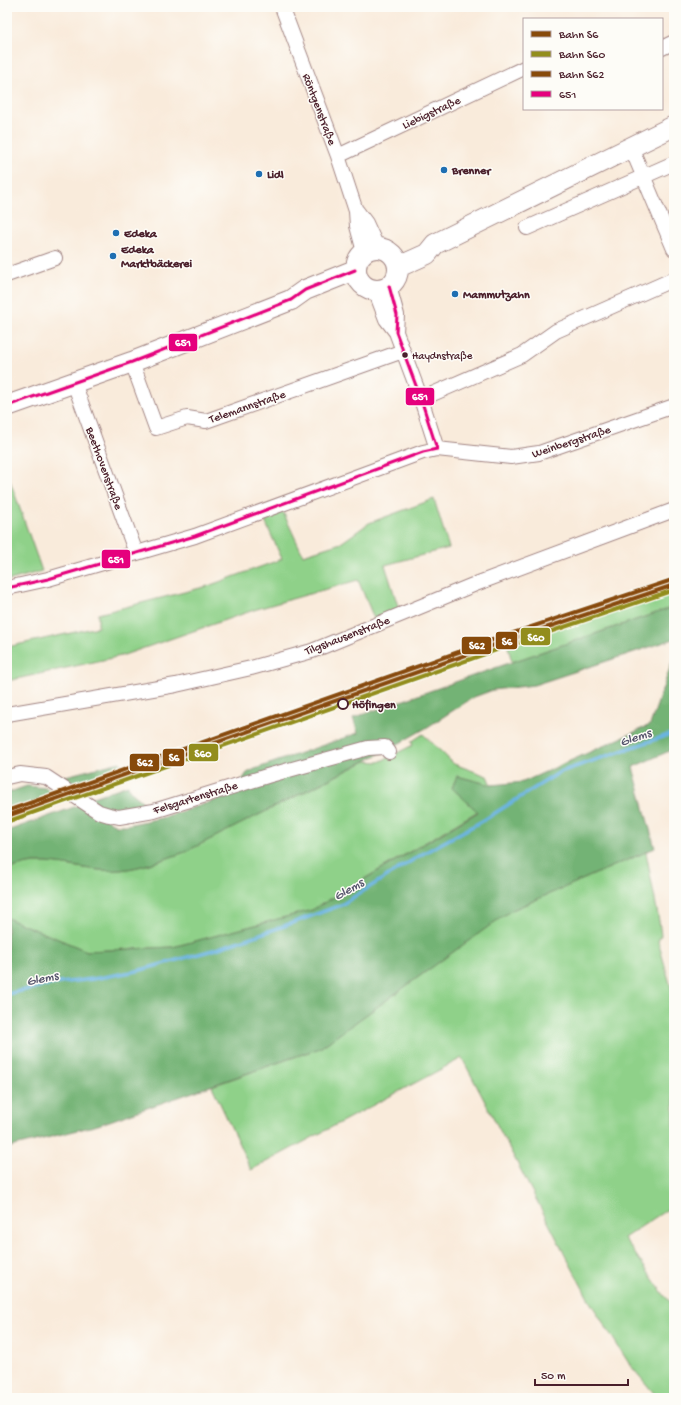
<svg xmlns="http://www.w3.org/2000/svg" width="681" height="1405" font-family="'Gochi Hand',sans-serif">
<rect width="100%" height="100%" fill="#fdfcf7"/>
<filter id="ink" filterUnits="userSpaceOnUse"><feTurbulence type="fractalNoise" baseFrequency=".025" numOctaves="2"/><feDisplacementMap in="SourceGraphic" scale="8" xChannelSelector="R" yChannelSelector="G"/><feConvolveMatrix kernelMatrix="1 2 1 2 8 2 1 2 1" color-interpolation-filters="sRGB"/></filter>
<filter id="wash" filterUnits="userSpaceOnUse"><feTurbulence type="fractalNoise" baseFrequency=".012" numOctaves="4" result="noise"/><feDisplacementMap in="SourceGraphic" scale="16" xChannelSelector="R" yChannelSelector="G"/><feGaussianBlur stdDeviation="0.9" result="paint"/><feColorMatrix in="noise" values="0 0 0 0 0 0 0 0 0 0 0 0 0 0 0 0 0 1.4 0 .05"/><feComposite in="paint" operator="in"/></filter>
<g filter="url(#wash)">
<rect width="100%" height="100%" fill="#f9ebdb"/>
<path fill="#8fd189" stroke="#6c785a" d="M 7,472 L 42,571 L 7,581 Z
M 434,499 L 449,548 L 385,565 L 399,609 L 375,621 L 358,580 L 257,609 L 121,656 L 7,681 L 7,647 L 98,627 L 98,614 L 208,586 L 282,559 L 264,519 L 283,512 L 303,555 L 341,543 L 369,523 Z
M 674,578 L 674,607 L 512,662 L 505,636 Z
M 423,734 L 454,764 L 487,776 L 491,785 L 457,776 L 452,788 L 478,811 L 312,910 L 173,947 L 87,951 L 7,918 L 7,870 C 15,867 25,864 34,863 C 63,861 91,873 120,870 C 142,868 164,859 185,852 L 366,761 L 379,762 L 413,745 L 411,742 Z
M 646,852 L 659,921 L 661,935 L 658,941 L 674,998 L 674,1205 L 624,1238 L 664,1295 L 674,1306 L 674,1398 L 658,1398 L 630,1365 L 590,1302 L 462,1058 L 251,1170 L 212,1086 L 320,1048 L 510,911 Z"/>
<path fill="#73b375" stroke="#5e6950" d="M 674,607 L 674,639 L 534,685 L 493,690 L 474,697 L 426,728 L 389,749 L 185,852 C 164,859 142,868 120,870 C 91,873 63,861 34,863 C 25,864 15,867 7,870 L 7,831 L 80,805 L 116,825 L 127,825 L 161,818 L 226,797 L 235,790 L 247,773 L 255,769 L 358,733 L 353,718 L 512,662 Z
M 674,656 L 674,749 L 633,767 L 655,848 L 510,911 L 320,1048 L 98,1125 L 7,1148 L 7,918 L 87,951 L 173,947 L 312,910 L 478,812 L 452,788 L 457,776 L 491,785 L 523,782 L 650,725 Z
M 120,762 L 124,772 L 75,787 L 69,785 L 62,777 Z
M 128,785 L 130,791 L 154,811 L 109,815 L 91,798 Z
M 27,786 L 46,788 L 59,795 L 7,813 L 7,793 Z"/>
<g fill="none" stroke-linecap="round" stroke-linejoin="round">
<path stroke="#6ab4e3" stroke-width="3.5" d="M 7,994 L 52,984 L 93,979 L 137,971 L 213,950 L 284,926 L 341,905 L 424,853 L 484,820 L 560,772 L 674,733"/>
</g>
</g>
<g filter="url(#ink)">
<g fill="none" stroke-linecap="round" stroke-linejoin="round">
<g stroke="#a28583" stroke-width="16">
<path id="street" d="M 282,7 L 338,156 L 356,211 L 357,226 L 364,252
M 662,48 L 674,42
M 631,147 L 674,249
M 338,156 L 524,68
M 357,211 L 366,223 L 377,247
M 527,228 L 674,163
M 7,275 L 55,258
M 389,286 L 397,315 L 396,332
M 375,290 L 386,319 L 396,332 L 421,399 L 437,449
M 132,362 L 156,428 L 187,418 L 206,421 L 403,351
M 74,383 L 136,553
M 421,399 L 522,355 L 556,331 L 674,279
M 7,588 L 48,579 L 195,536 L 423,452 L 437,449 L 511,457 L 539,453 L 674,406
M 7,714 L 176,685 L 251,668 L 312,651 L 473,585 L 674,510
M 7,777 L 20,774 L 46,777 L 99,812 L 109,815 L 119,817 L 154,811 L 267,776 L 368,748 L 385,747 L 389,752"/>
</g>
<g stroke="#a28583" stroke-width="22">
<path id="secondary" d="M356 269a21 21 0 1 1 42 0a21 21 0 1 1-42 0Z
M 398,267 L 427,254 L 435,244 L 674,126
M 7,406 L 132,362 L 291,300 L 305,290 L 355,270"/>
</g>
<use href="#street" stroke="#fff" stroke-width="14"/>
<use href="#secondary" stroke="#fff" stroke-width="20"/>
<g stroke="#fdfcf7" stroke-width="6">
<path id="bus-1" d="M 389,286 L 397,315 L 396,332 L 421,399 L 437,449
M 7,406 L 132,362 L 291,300 L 305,290 L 355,270
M 7,588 L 48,579 L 195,536 L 423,452 L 437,449"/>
</g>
<use href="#bus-1" stroke="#e5007d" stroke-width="3"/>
<g stroke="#fdfcf7" stroke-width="7">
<path id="rail-1" d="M 7,816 L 503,642 L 674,585"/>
</g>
<g stroke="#fdfcf7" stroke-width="7">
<path id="rail-2" d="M 9,821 L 505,647 L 674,590"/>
</g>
<g stroke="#fdfcf7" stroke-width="7">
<path id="rail-3" d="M 7,811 L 501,637 L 672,580"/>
</g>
<use href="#rail-1" stroke="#874a0a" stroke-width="4"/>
<use href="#rail-2" stroke="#928d1d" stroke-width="4"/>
<use href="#rail-3" stroke="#874a0a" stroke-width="4"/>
</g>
</g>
<g fill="#1f6fb2" stroke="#fdfcf7" stroke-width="1.5">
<circle cx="444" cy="170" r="4"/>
<circle cx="259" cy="174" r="4"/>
<circle cx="116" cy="233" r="4"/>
<circle cx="113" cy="256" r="4"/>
<circle cx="455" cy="294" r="4"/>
</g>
<circle fill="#4a1f2b" stroke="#fdfcf7" stroke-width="1.5" cx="405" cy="355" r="3.5"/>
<circle fill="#fdfcf7" stroke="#4a1f2b" stroke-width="2" cx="343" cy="704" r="5"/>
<g text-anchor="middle" stroke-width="3" stroke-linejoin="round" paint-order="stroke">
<g font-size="11" fill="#4a1f2b" stroke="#fdfcf7" text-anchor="start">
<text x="412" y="359">Haydnstraße</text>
</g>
<g font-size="12" fill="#4a1f2b" stroke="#fdfcf7">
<text transform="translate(320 109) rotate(69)" y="4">Röntgenstraße</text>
<text transform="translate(431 112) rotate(-25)" y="4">Liebigstraße</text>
<text transform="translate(247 406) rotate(-19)" y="4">Telemannstraße</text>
<text transform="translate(571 441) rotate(-18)" y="4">Weinbergstraße</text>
<text transform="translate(105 468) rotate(70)" y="4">Beethovenstraße</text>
<text transform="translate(347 635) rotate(-21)" y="4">Tilgshausenstraße</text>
<text transform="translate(195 797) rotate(-17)" y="4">Felsgartenstraße</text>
</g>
<g font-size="12" font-weight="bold" fill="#4a1f2b" stroke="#fdfcf7" text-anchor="start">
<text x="452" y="174">Brenner</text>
<text x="267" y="178">Lidl</text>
<text x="124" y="237">Edeka</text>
<text x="121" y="253">Edeka<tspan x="121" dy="14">Marktbäckerei</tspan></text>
<text x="463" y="298">Mammutzahn</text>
</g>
<g font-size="12" font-weight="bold" fill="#4a1f2b" stroke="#fdfcf7" text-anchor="start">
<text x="352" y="708">Höfingen</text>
</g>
<g font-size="13" font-style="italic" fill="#55536b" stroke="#fdfcf7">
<text transform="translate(635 736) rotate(-19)" y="5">Glems</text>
<text transform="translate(348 888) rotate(-30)" y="5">Glems</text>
<text transform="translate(42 977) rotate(-12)" y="5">Glems</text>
</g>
</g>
<g stroke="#fdfcf7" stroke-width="1.5">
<rect x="168" y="333" width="30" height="19" rx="4" fill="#e5007d"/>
<rect x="405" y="387" width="30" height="19" rx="4" fill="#e5007d"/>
<rect x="101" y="549" width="30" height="20" rx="4" fill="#e5007d"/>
<rect x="520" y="627" width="31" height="19" rx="4" fill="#928d1d"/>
<rect x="495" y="631" width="23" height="19" rx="4" fill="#874a0a"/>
<rect x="461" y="636" width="31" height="19" rx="4" fill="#874a0a"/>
<rect x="188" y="743" width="31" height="19" rx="4" fill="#928d1d"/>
<rect x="162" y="748" width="23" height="19" rx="4" fill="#874a0a"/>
<rect x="129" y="753" width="31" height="19" rx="4" fill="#874a0a"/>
</g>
<g font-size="11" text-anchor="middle" font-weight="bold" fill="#fff">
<text x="183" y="346">651</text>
<text x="420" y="400">651</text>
<text x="116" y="563">651</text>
<text x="536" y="641">S60</text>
<text x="507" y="645">S6</text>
<text x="477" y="649">S62</text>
<text x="203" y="757">S60</text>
<text x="174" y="761">S6</text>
<text x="145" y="766">S62</text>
</g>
<rect width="681" height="1405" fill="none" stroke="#fdfcf7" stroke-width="24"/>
<rect x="523" y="18" width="140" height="92" fill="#fdfcf7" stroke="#b5a4a5"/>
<rect x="531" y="31" width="20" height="6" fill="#874a0a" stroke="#b5a4a5"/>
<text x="559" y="38" font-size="12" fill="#4a1f2b">Bahn S6</text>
<rect x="531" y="51" width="20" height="6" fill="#928d1d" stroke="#b5a4a5"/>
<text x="559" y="58" font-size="12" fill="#4a1f2b">Bahn S60</text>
<rect x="531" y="71" width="20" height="6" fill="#874a0a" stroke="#b5a4a5"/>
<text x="559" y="78" font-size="12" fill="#4a1f2b">Bahn S62</text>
<rect x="531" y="91" width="20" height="6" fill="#e5007d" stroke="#b5a4a5"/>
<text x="559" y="98" font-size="12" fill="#4a1f2b">651</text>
<path d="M535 1379v6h93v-6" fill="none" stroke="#4a1f2b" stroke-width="2"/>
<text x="541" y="1379" font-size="12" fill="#4a1f2b" stroke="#fdfcf7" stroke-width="3" paint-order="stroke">50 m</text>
</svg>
